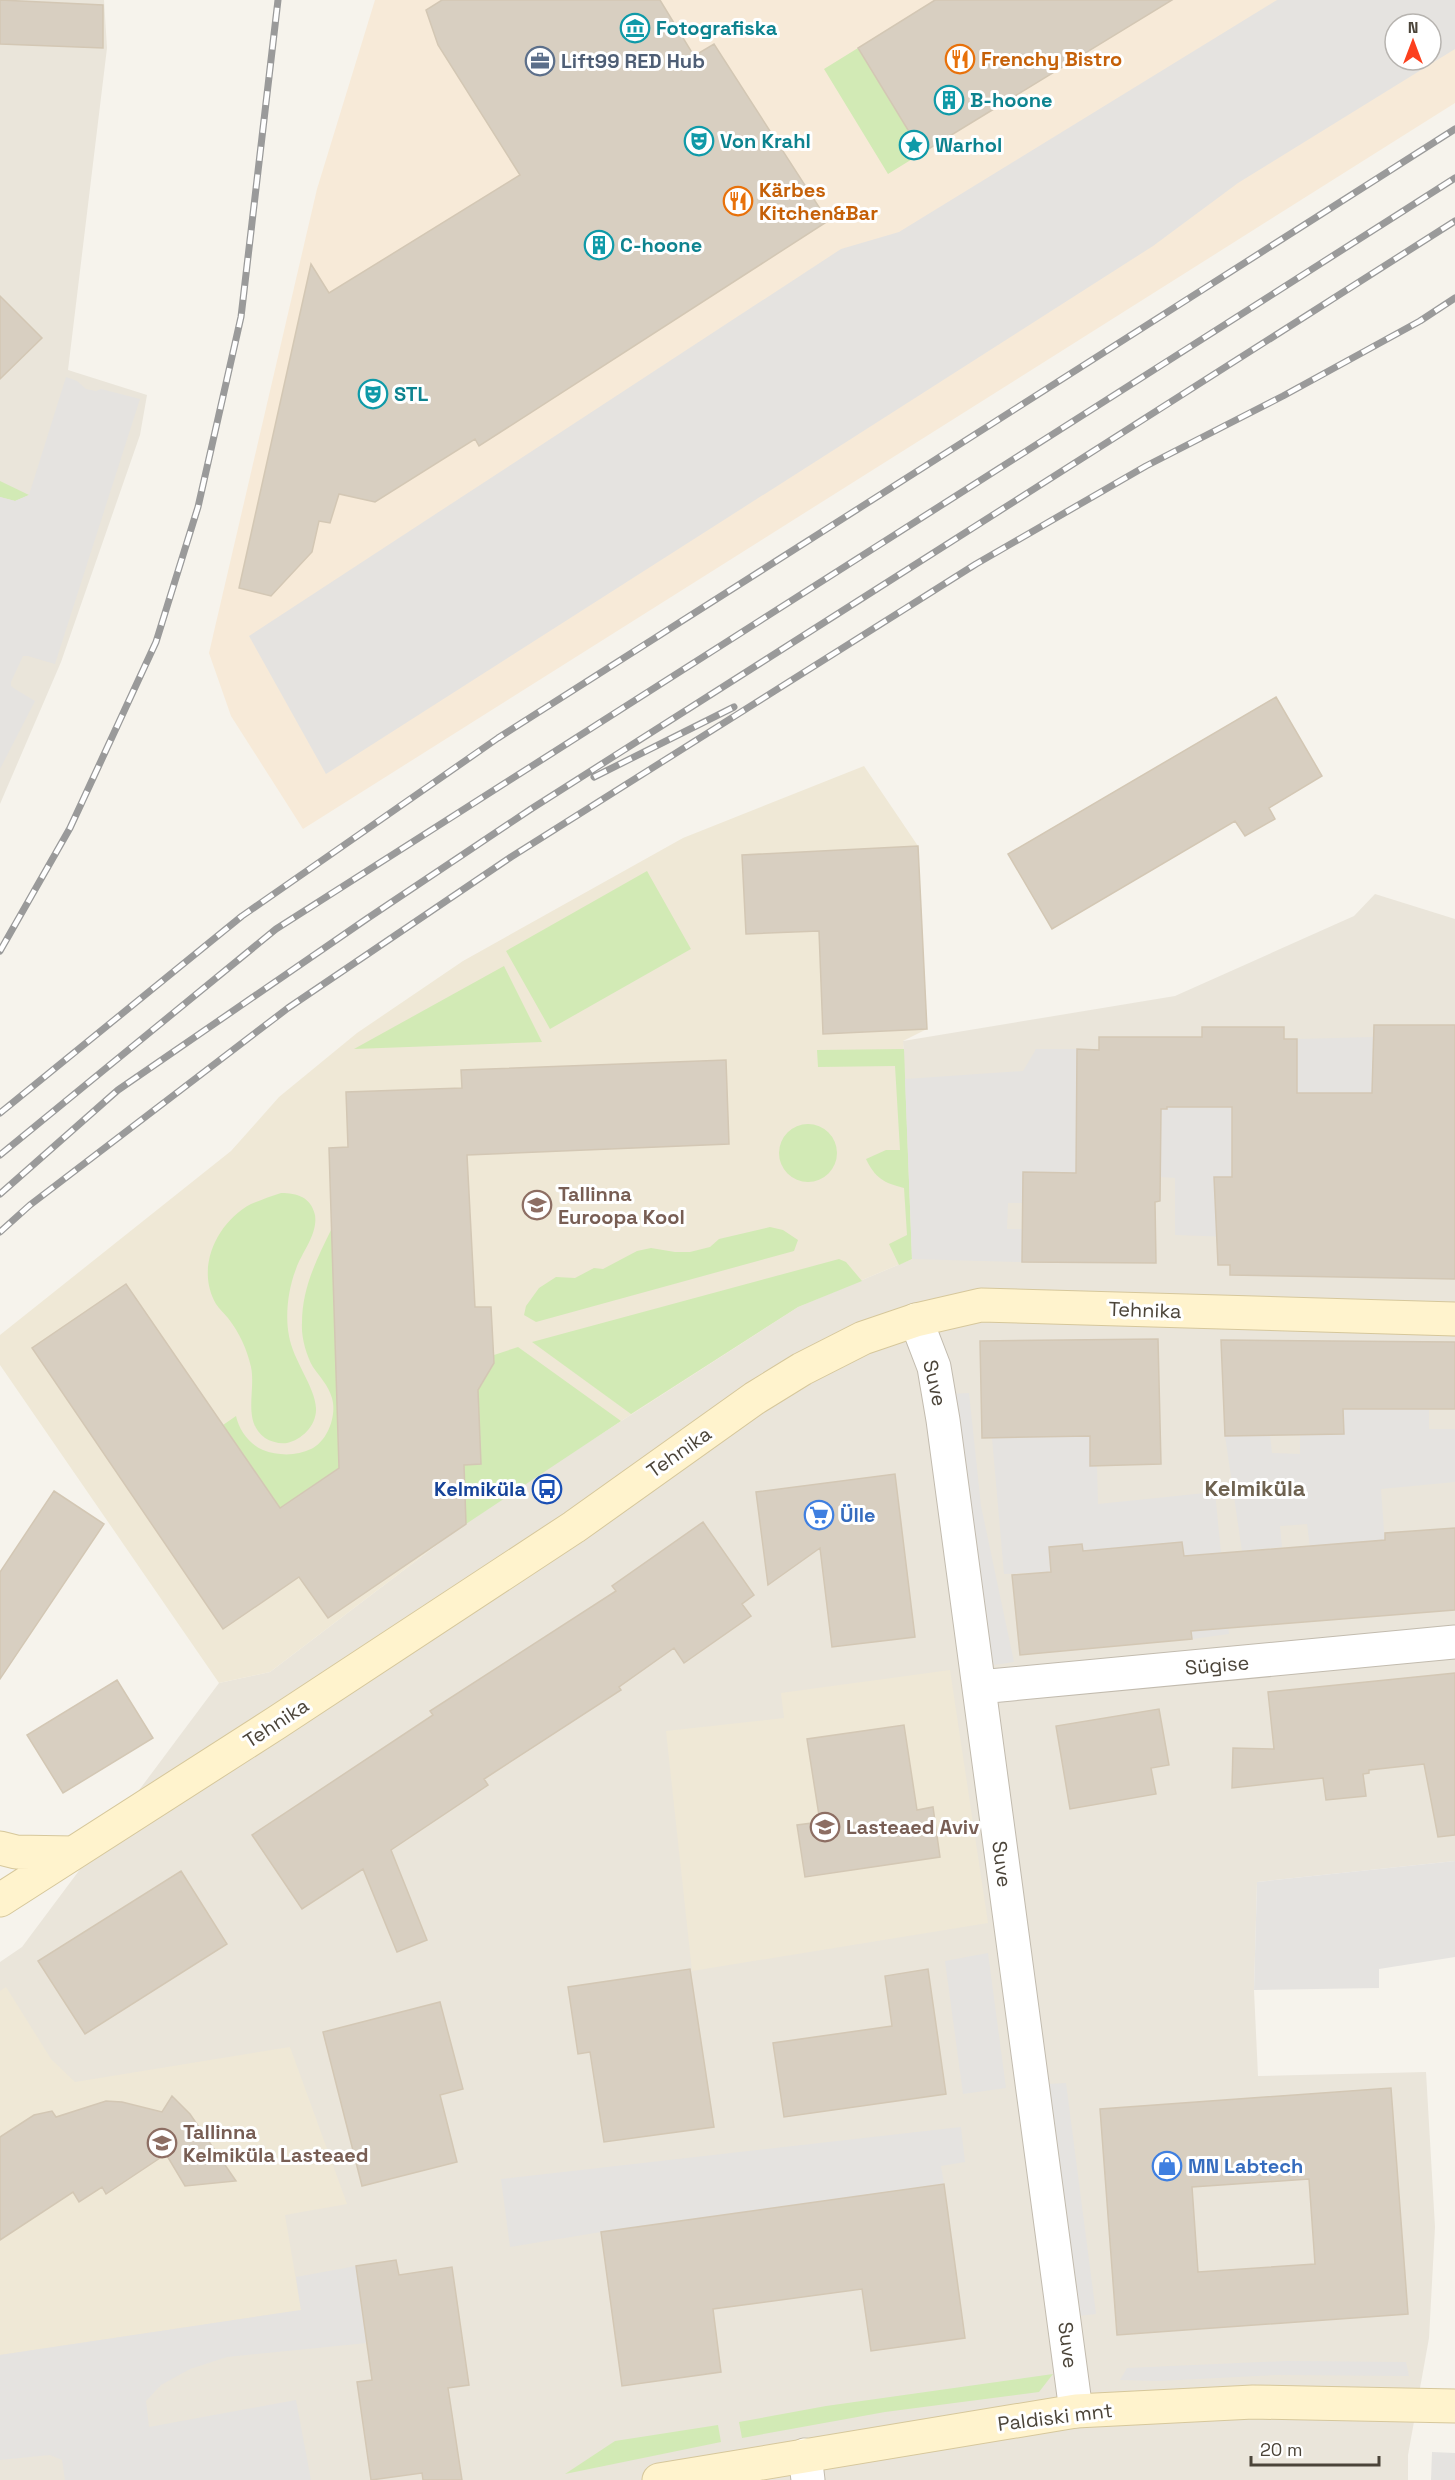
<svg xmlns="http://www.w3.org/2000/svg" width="1455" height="2480" font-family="'Space Grotesk',sans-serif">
<rect width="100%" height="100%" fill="#f6f3ec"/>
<path fill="#eae5da" d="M 0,0 L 104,0 L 107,48 L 68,370 L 147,395 L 140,435 L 61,662 L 0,804 Z
M 1375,894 L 1455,919 L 1455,1861 L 1257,1882 L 1254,1990 L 1258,2076 L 1426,2072 L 1435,2227 L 1429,2338 L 1408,2455 L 1408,2480 L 0,2480 L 0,1962 L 22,1947 L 219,1683 L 270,1672 L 480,1512 L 798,1307 L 912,1259 L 903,1041 L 1175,996 L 1354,916 Z"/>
<path fill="#f7ead8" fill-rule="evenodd" d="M 375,0 L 1455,0 L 1455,103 L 303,829 L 231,716 L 209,653 L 317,189 ZM 1395,24 L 1431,24 L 1431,60 L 1395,60 Z"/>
<path fill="#efe8d6" d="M 864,766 L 918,846 L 927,1029 L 903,1041 L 912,1259 L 798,1307 L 480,1512 L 270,1672 L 219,1683 L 0,1365 L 0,1335 L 231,1151 L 279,1097 L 357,1033 L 463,961 L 683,838 Z
M 950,1670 L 988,1923 L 692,1971 L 666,1731 L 784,1718 L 781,1693 Z
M 6,1987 L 51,2059 L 75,2082 L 290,2047 L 347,2204 L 285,2215 L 301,2310 L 0,2355 L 0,1991 Z"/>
<path fill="#d2eab5" d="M 858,48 L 922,153 L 888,174 L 824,69 Z
M 0,481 L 29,495 L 15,501 L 0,497 Z
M 647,871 L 691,949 L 550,1029 L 506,951 Z
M 504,966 L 542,1042 L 354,1049 Z
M 904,1049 L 912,1259 L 899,1265 L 889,1244 L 907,1235 L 904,1188 C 884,1183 875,1178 866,1159 L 886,1150 L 900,1150 L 895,1066 L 818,1067 L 817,1050 Z
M779 1153a29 29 0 1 1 58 0a29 29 0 1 1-58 0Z
M 281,1193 C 297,1193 311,1197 315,1215 C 318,1234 302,1252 296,1269 C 288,1289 285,1316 289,1336 C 293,1360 315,1387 316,1408 C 317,1425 302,1440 287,1443 C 280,1444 271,1442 265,1438 C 242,1421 256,1391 251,1367 C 247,1349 239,1332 228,1318 C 224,1313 219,1309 216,1304 C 195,1268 217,1222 251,1204 C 261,1200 271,1196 281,1193 Z
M 770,1227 L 783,1230 L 798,1240 L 794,1251 L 536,1322 L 524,1315 L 526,1306 L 539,1288 L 556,1277 L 575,1278 L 594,1268 L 603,1269 L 637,1251 L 651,1248 L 675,1252 L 690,1252 L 710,1247 L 719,1239 Z
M 332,1228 L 339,1468 L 280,1508 L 223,1425 L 236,1416 C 239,1430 249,1444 263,1450 C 278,1456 297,1456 311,1449 C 328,1441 337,1415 332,1398 C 328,1385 320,1377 313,1367 C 306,1355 301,1336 302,1323 C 302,1287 317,1259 332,1228 Z
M 839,1259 L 846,1262 L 862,1281 L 798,1307 L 631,1414 L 532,1342 Z
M 518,1347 L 621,1421 L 466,1524 L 464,1465 L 481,1464 L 477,1371 L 494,1355 Z
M 1053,2374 L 1039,2392 L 885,2412 L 742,2438 L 739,2422 L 826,2406 Z
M 718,2425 L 721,2442 L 565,2474 L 615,2441 Z"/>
<path fill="#e5e3e0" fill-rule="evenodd" d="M 1277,0 L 1455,0 L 1455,49 L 1238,183 L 1153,246 L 326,774 L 249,636 L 841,249 L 899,232 ZM 1395,24 L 1431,24 L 1431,60 L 1395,60 Z
M 66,377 L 77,381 L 86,389 L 96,391 L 101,389 L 140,399 L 55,664 L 28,656 L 23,656 L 11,682 L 11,686 L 15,689 L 35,701 L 0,769 L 0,497 L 15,501 L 29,495 Z
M 1373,1037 L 1372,1119 L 1232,1153 L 1231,1237 L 1175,1235 L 1175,1178 L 1161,1177 L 1161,1109 L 1167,1109 L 1167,1089 L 1202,1107 L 1297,1107 L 1297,1039 Z
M 1036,1049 L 1077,1049 L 1076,1173 L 1023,1172 L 1023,1203 L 1008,1203 L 1007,1229 L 1022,1229 L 1022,1262 L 912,1259 L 905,1079 L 1023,1071 Z
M 1342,1342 L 1429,1409 L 1429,1429 L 1455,1429 L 1455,1482 L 1381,1489 L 1390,1614 L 1310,1547 L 1307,1524 L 1280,1526 L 1282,1547 L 1242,1551 L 1225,1436 L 1270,1435 L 1272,1453 L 1300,1454 L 1300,1435 L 1344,1434 Z
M 969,1393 L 981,1506 L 1014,1662 L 994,1665 L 964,1513 L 949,1394 Z
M 1090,1430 L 1090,1466 L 1097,1466 L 1098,1504 L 1215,1492 L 1229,1634 L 1192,1639 L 1182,1542 L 1127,1547 L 1084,1566 L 1082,1544 L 1050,1547 L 1051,1572 L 1004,1574 L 992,1438 L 1034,1437 Z
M 1455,1861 L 1455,1957 L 1379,1969 L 1379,1988 L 1254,1990 L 1257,1882 Z
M 988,1953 L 1006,2088 L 963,2094 L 945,1961 Z
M 1066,2083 L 1096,2314 L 1078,2316 L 1047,2084 Z
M 961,2127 L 965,2162 L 941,2166 L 944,2184 L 601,2232 L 510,2247 L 501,2179 Z
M 356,2266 L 367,2343 L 227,2357 L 190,2369 L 161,2385 L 146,2401 L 149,2427 L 296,2400 L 311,2480 L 65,2480 L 62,2460 L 50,2455 L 0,2460 L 0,2355 L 301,2310 L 296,2277 Z
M 1286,2361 L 1406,2362 L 1409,2376 L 1277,2375 L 1158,2381 L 1120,2380 L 1127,2368 Z
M 1432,2452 L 1455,2453 L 1455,2480 L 1431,2480 Z"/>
<path fill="#d8cfc1" stroke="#d3c7b4" stroke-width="1.5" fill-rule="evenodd" d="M 0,0 L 103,5 L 103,48 L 0,44 Z
M 442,0 L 660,0 L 694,56 L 714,44 L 828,221 L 479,446 L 475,439 L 375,502 L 339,494 L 330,523 L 319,521 L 312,552 L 271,596 L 239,588 L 311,264 L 329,293 L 520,175 L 438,45 L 426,10 Z
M 935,0 L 1172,0 L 922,153 L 858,48 Z
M 0,296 L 42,338 L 0,379 Z
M 1276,697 L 1322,776 L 1269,808 L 1275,819 L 1245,836 L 1235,821 L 1052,929 L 1008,854 Z
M 918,846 L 927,1029 L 823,1034 L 819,931 L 746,934 L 742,855 Z
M 1374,1025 L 1455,1025 L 1455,1279 L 1230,1275 L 1230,1265 L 1218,1265 L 1214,1177 L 1232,1177 L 1232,1107 L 1167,1107 L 1167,1109 L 1161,1109 L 1160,1201 L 1155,1202 L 1156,1263 L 1022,1262 L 1023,1172 L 1076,1173 L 1077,1049 L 1099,1050 L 1099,1037 L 1202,1037 L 1202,1027 L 1284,1027 L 1284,1039 L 1297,1039 L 1297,1093 L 1372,1093 Z
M 726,1060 L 729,1144 L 467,1155 L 475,1307 L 491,1307 L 494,1363 L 478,1390 L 481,1464 L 464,1465 L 466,1524 L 328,1618 L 299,1577 L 223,1629 L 32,1348 L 126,1284 L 280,1508 L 339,1468 L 329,1148 L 348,1147 L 346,1092 L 462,1088 L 461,1070 Z
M 1158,1339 L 1161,1464 L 1090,1466 L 1090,1436 L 982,1438 L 980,1341 Z
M 1221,1340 L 1455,1342 L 1455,1409 L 1343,1409 L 1344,1434 L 1225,1436 Z
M 895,1474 L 915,1637 L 832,1647 L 820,1548 L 768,1585 L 756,1492 Z
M 54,1491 L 104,1524 L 0,1679 L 0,1572 Z
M 703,1522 L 754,1595 L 742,1604 L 751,1616 L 684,1663 L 674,1648 L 619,1687 L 621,1690 L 484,1779 L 488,1785 L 391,1850 L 427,1940 L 397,1952 L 363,1869 L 302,1909 L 252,1835 L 433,1715 L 430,1711 L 616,1591 L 612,1586 Z
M 1455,1528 L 1455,1610 L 1191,1631 L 1192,1639 L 1020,1655 L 1012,1575 L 1051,1572 L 1049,1547 L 1082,1544 L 1083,1551 L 1182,1542 L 1184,1556 L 1385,1540 L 1385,1533 Z
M 1455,1673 L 1455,1835 L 1438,1837 L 1424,1764 L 1369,1770 L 1369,1773 L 1363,1774 L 1366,1796 L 1326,1800 L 1323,1778 L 1232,1788 L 1233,1748 L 1274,1749 L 1268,1692 Z
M 117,1680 L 153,1738 L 63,1793 L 27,1735 Z
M 1159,1709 L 1169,1765 L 1151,1768 L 1156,1794 L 1070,1809 L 1056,1726 Z
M 904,1725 L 917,1810 L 933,1807 L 940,1857 L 805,1877 L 797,1825 L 820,1822 L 807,1739 Z
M 181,1871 L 227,1944 L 85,2034 L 38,1961 Z
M 690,1969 L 714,2127 L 604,2142 L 590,2052 L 578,2054 L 568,1987 Z
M 928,1969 L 946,2094 L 784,2117 L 773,2043 L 892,2026 L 885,1976 Z
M 440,2002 L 463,2089 L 440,2095 L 457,2162 L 362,2186 L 323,2032 Z
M 1391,2088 L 1408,2314 L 1117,2335 L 1100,2109 ZM 1309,2179 L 1315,2264 L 1198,2272 L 1192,2187 Z
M 172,2096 L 190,2114 L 236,2181 L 185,2186 L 166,2154 L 106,2194 L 102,2187 L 79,2202 L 73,2192 L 0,2240 L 0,2137 L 34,2115 L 52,2111 L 56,2117 L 106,2101 L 122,2102 L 162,2112 Z
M 944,2184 L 965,2338 L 871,2351 L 862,2289 L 713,2309 L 721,2372 L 622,2386 L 601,2232 Z
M 396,2260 L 399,2275 L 452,2267 L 469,2385 L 448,2388 L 462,2480 L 423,2480 L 422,2473 L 371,2480 L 357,2382 L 372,2380 L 356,2266 Z"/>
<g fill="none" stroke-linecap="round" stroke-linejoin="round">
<g stroke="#c2bbae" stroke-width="35">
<path id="street" d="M 916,1320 L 934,1367 L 943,1420 L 1076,2411
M 979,1687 L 1455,1642
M 805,2455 L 808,2480"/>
</g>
<g stroke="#d6c79b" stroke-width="35">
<path id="secondary" d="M 0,1848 L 16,1852 L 73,1853
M 0,1900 L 276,1723 L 574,1527 L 755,1398 L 802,1369 L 863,1338 L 916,1320 L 981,1305 L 1455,1319
M 659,2480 L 1076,2411 L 1253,2402 L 1455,2406"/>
</g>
<use href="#street" stroke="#fff" stroke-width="33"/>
<use href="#secondary" stroke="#fff3cd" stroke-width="33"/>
<g stroke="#9a9a9a" stroke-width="7">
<path id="rail" d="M 594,777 L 734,707
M 0,951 L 70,828 L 156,642 L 198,507 L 241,317 L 278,0
M 0,1113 L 242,916 L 498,738 L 1455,129
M 0,1155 L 276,929 L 1455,178
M 0,1194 L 118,1090 L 368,918 L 531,809 L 1455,221
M 0,1232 L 30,1205 L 288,1008 L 511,857 L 976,564 L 1146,466 L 1283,396 L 1420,321 L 1455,298"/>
</g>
<use href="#rail" stroke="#fff" stroke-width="4.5" stroke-dasharray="14" stroke-linecap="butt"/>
</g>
<defs>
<g id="museum-ring" transform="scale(1.5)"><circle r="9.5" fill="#fff" stroke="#0f9aa8" stroke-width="1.5"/><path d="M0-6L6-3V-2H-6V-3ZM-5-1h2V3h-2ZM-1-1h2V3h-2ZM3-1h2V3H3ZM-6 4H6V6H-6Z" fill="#0f9aa8"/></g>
<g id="restaurant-ring" transform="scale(1.5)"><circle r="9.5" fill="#fff" stroke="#e8710a" stroke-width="1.5"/><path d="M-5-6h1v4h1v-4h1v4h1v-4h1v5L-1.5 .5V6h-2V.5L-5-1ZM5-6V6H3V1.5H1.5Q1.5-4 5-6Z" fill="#e8710a"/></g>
<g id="office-ring" transform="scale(1.5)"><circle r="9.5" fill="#fff" stroke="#5c6f8a" stroke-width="1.5"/><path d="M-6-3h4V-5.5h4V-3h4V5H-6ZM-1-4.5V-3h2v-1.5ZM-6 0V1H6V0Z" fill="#5c6f8a"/></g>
<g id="building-ring" transform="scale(1.5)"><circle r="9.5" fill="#fff" stroke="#0f9aa8" stroke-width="1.5"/><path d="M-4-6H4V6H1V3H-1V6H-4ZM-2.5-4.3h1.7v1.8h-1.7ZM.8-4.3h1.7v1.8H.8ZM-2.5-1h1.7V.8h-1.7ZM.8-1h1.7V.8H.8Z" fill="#0f9aa8"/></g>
<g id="theatre-ring" transform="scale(1.5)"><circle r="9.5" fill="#fff" stroke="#0f9aa8" stroke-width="1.5"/><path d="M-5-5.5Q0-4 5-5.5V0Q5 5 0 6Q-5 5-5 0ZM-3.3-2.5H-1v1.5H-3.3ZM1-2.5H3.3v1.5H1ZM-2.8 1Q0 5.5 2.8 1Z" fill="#0f9aa8"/></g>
<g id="sight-ring" transform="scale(1.5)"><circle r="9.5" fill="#fff" stroke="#0f9aa8" stroke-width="1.5"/><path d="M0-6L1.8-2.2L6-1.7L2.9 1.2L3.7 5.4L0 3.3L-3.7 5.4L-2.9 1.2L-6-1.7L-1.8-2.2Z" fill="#0f9aa8"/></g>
<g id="school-ring" transform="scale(1.5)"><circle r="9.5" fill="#fff" stroke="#8d6e63" stroke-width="1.5"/><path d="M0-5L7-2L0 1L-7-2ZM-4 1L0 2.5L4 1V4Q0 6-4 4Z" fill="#8d6e63"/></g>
<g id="bus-ring" transform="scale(1.5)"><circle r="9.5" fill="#fff" stroke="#1a4fb4" stroke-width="1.5"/><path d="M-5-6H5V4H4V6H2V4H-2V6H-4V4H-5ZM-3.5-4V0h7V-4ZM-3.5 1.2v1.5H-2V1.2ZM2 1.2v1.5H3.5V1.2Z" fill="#1a4fb4"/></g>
<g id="supermarket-ring" transform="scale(1.5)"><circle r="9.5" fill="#fff" stroke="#3f7fe0" stroke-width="1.5"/><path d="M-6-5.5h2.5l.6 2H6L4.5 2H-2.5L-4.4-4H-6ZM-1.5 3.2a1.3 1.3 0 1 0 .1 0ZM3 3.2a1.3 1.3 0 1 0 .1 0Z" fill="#3f7fe0"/></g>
<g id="shop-ring" transform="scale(1.5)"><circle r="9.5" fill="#fff" stroke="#3f7fe0" stroke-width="1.5"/><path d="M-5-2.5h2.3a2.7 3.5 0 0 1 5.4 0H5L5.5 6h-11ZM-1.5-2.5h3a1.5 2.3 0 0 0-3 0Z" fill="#3f7fe0"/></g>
</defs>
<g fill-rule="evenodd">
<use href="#museum-ring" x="635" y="28"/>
<use href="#restaurant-ring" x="960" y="59"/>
<use href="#office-ring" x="540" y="61"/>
<use href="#building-ring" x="949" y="100"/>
<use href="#theatre-ring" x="699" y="141"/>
<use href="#sight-ring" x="914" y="145"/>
<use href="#restaurant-ring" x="738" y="201"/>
<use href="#building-ring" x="599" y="245"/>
<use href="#theatre-ring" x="373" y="394"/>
<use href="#school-ring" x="537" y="1205"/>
<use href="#bus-ring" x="547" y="1489"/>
<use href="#supermarket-ring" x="819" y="1515"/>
<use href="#school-ring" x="825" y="1827"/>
<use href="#school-ring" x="162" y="2143"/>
<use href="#shop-ring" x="1167" y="2166"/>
</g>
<g text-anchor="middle" stroke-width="6" stroke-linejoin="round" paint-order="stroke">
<g font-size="20" font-weight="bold" fill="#0d838f" stroke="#fff" text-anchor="start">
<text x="656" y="35">Fotografiska</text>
<text x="970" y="107">B-hoone</text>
<text x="720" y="148">Von Krahl</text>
<text x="935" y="152">Warhol</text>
<text x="620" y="252">C-hoone</text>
<text x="394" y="401">STL</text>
</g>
<g font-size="20" font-weight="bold" fill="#c56008" stroke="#fff" text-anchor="start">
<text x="981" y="66">Frenchy Bistro</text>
<text x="759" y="197">Kärbes<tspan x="759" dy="23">Kitchen&amp;Bar</tspan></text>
</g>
<g font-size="20" font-weight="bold" fill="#4e5e75" stroke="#fff" text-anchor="start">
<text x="561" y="68">Lift99 RED Hub</text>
</g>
<g font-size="20" font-weight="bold" fill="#785e54" stroke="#fff" text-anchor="start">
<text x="558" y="1201">Tallinna<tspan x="558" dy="23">Euroopa Kool</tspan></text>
<text x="846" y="1834">Lasteaed Aviv</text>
<text x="183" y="2139">Tallinna<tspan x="183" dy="23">Kelmiküla Lasteaed</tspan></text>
</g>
<g font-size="20" fill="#4b4439" stroke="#fff">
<text transform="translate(1145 1310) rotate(2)" y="7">Tehnika</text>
<text transform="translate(935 1383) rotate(77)" y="7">Suve</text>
<text transform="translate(679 1452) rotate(-35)" y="7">Tehnika</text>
<text transform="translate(1217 1665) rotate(-5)" y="7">Sügise</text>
<text transform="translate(276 1723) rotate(-33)" y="7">Tehnika</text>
<text transform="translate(1002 1864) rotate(83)" y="7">Suve</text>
<text transform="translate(1068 2345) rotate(83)" y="7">Suve</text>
<text transform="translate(1055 2417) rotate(-7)" y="7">Paldiski mnt</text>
</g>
<g font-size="20" font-weight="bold" fill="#164399" stroke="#fff" text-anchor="end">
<text x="526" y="1496">Kelmiküla</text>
</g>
<g font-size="20" font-weight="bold" fill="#366cbe" stroke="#fff" text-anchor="start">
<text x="840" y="1522">Ülle</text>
<text x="1188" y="2173">MN Labtech</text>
</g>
<g font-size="22" font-weight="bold" fill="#6e6250" stroke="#fff">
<text x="1255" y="1496">Kelmiküla</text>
</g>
</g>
<g transform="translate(1413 42)"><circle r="28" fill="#ffffff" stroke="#b7b4b0" stroke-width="1.5"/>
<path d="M0-4.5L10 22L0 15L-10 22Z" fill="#fc3f1d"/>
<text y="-9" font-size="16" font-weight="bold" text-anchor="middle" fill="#4b4439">N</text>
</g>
<path d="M1251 2456v9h128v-9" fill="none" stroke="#4b4439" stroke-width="3"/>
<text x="1260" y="2456" font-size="18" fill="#4b4439" stroke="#ffffff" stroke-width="4.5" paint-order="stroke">20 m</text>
</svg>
